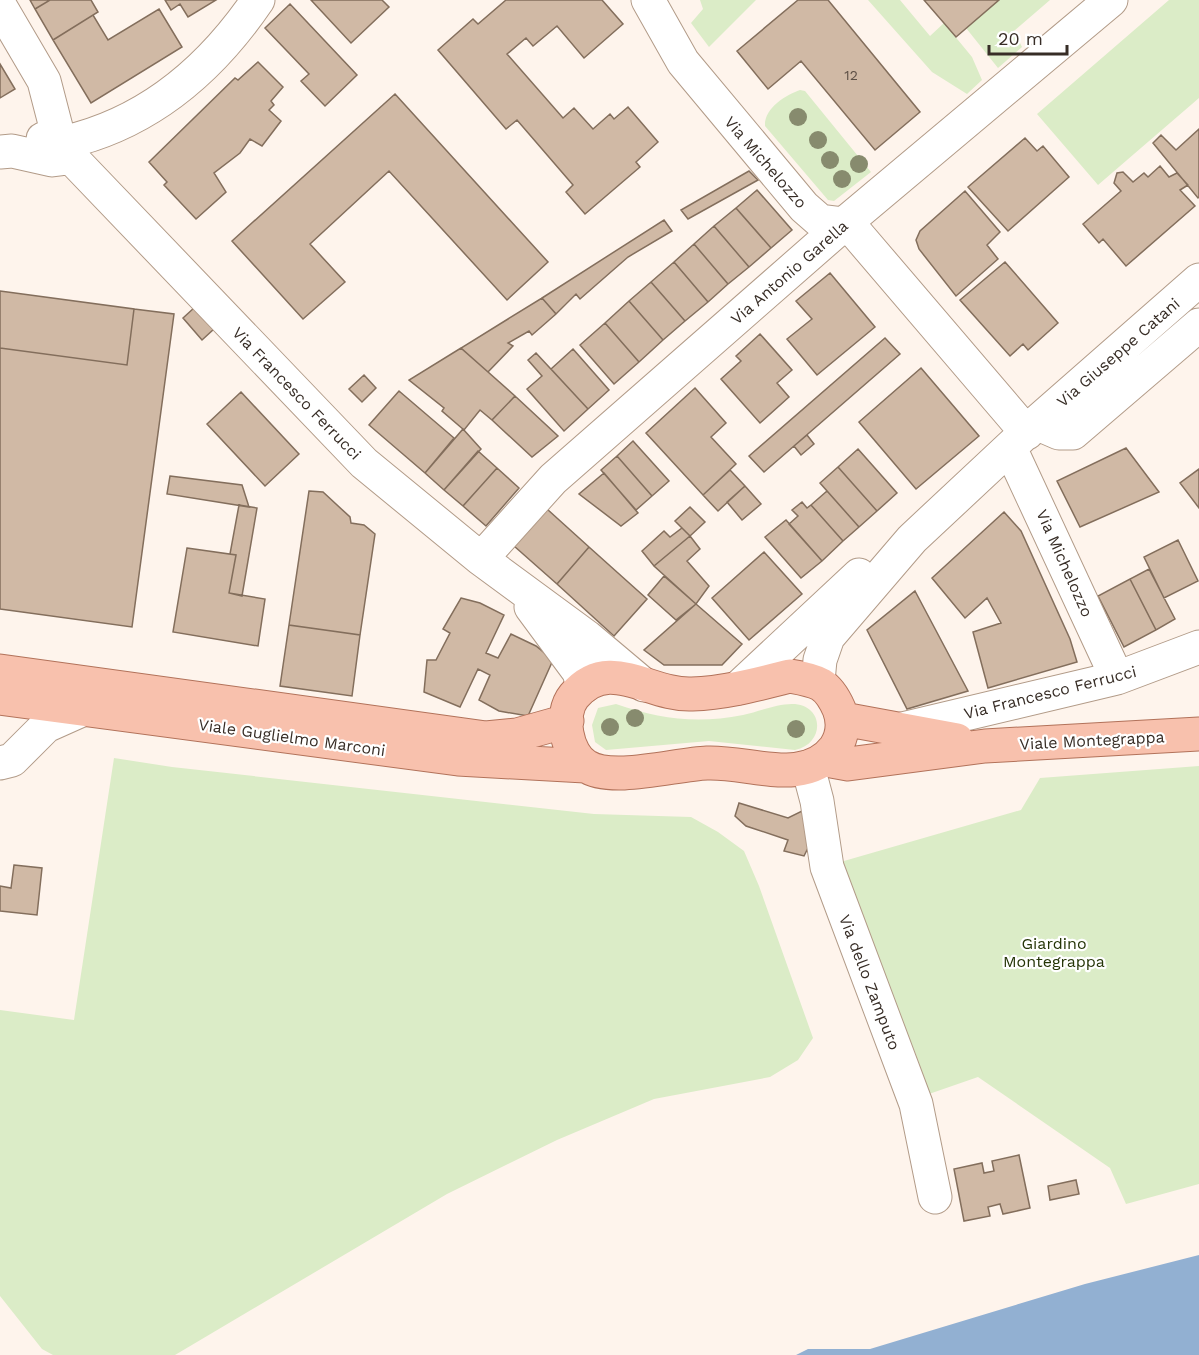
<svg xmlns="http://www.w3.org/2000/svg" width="1199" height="1355" font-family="'Work Sans',sans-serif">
<rect width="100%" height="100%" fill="#fef4ec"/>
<path fill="#dbecc7" d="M 700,0 L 756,0 L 709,47 L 691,23 L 703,9 Z
M 868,0 L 900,0 L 930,36 L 944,23 L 972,57 L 982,80 L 967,94 L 932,72 Z
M 999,0 L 1050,0 L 1014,31 L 1022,47 L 998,68 L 966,28 Z
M 1169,0 L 1199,0 L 1199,98 L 1098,185 L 1037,114 Z
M 800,90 L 805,91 L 871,172 L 834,201 L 828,200 L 765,126 C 764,108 786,95 800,90 Z
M 616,704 C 659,719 697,724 743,715 C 758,712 776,704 792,704 C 824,704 826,743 795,750 L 709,741 L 606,750 L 595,742 L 592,725 L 598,708 Z
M 114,758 L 172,767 L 594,814 L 691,817 L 718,832 L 744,851 L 759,886 L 813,1038 L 798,1060 L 770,1077 L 654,1099 L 557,1140 L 447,1194 L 175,1355 L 53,1355 L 42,1349 L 0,1296 L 0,1010 L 74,1020 Z
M 1199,766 L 1199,1184 L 1126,1204 L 1110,1168 L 978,1077 L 929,1094 L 915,1052 L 860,930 L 837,863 L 1021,810 L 1040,778 Z"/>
<path fill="#92b0d2" d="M 1199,1255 L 1199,1355 L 796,1355 L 808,1349 L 870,1349 L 1085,1284 Z"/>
<path fill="#d0b9a5" stroke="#836e5c" stroke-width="1.5" d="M 30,0 L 50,0 L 35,9 Z
M 50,0 L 91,0 L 98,12 L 53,40 L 35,9 Z
M 165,0 L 216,0 L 188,17 L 180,4 L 171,10 Z
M 311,0 L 382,0 L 389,7 L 351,43 Z
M 506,0 L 602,0 L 623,24 L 584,58 L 557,26 L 533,46 L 526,38 L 507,54 L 563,118 L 574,108 L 593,129 L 610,114 L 614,119 L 628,107 L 658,142 L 636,162 L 640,167 L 585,214 L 566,192 L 573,185 L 517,120 L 506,129 L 438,50 L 473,19 L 478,24 Z
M 798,0 L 828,0 L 920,112 L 875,150 L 801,61 L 768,89 L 737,51 Z
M 924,0 L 999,0 L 956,37 Z
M 290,4 L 357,75 L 325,106 L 301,81 L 309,74 L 265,28 Z
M 159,9 L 182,47 L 91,103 L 53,40 L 93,15 L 108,40 Z
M 258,62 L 283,87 L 271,101 L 274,105 L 269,110 L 281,121 L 262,146 L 250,139 L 240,153 L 214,173 L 226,192 L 196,219 L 164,185 L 167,182 L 149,162 L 235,78 L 238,80 Z
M 0,64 L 15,89 L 0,98 Z
M 395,94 L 548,262 L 507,300 L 389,171 L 310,244 L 345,282 L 303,319 L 232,241 Z
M 1199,129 L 1199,197 L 1198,198 L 1153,143 L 1161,135 L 1176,150 Z
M 1025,138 L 1037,151 L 1043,146 L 1069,177 L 1008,231 L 968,187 Z
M 1160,166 L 1169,177 L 1177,173 L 1188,185 L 1180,190 L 1195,206 L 1126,266 L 1103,239 L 1099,243 L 1083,224 L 1121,191 L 1114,183 L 1117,173 L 1123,172 L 1133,182 L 1144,173 L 1148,177 Z
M 749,171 L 758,180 L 688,219 L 681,210 Z
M 757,190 L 792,230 L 771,248 L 736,208 Z
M 965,191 L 1000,232 L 987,245 L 998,259 L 956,296 L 919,249 L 916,240 L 920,231 Z
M 736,208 L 771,248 L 749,267 L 714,226 Z
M 664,220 L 672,231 L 628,257 L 580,299 L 576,294 L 556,314 L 542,298 Z
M 714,226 L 749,267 L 728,284 L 694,244 Z
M 694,244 L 728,284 L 708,302 L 674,262 Z
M 674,262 L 708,302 L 685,321 L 651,282 Z
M 1005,262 L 1058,323 L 1028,350 L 1023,344 L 1010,356 L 960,300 Z
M 830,273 L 875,327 L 817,375 L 787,339 L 812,319 L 796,301 Z
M 651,282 L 685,321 L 663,340 L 629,301 Z
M 0,291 L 134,309 L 127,365 L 0,348 Z
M 542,298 L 556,314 L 532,335 L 529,331 L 508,343 L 513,346 L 488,372 L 461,348 Z
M 629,301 L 663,340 L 639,362 L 605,323 Z
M 195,307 L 214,329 L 202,340 L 183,318 Z
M 134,309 L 174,314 L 132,627 L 0,609 L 0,348 L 127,365 Z
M 605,323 L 639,362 L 614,384 L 580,345 Z
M 760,334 L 792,370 L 777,383 L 789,397 L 760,423 L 721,379 L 741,361 L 736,356 Z
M 885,338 L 900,354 L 764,472 L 749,456 Z
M 461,348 L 515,396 L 492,420 L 480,410 L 464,430 L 442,411 L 444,408 L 409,380 Z
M 573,349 L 609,390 L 588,409 L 551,369 Z
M 536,353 L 588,409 L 564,431 L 527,389 L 542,376 L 528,360 Z
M 921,368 L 979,436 L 916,489 L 859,422 Z
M 364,375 L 376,388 L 362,402 L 349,389 Z
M 695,388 L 726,423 L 711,437 L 736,464 L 703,495 L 646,433 Z
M 399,391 L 454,438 L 425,473 L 369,425 Z
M 241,392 L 299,454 L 265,486 L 207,424 Z
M 515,396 L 558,436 L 532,457 L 492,420 Z
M 463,429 L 481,449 L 444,490 L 425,473 Z
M 807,435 L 814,444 L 801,455 L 794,446 Z
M 633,441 L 669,481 L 652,496 L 617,456 Z
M 1126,448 L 1159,492 L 1080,527 L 1057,481 Z
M 858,449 L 897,493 L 877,511 L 838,467 Z
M 478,451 L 497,468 L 463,506 L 444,490 Z
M 617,456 L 652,496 L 636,510 L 601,470 Z
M 838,467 L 877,511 L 859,527 L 820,483 Z
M 497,468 L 519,488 L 486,526 L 463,506 Z
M 1199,469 L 1199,508 L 1180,483 Z
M 730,470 L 745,486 L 718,511 L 703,495 Z
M 604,473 L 638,513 L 621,526 L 579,494 Z
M 170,476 L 242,485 L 249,507 L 167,494 Z
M 745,486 L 761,504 L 742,520 L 727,502 Z
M 309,491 L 323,492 L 350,517 L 351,523 L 364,525 L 375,534 L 360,635 L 289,625 Z
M 827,491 L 859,527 L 843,541 L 811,505 Z
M 802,502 L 807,508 L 811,505 L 843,541 L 822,561 L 789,524 L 798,516 L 792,510 Z
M 239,505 L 257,508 L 242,596 L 229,593 L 236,555 L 230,554 Z
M 690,507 L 705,522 L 690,536 L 675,521 Z
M 547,509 L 589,547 L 557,584 L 514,546 Z
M 1004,512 L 1021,531 L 1070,639 L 1077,662 L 988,688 L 973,632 L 1001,623 L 987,598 L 965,618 L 932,578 Z
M 786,520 L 822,561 L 801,578 L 765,537 Z
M 682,528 L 690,536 L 654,566 L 642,551 L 664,531 L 670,537 Z
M 690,536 L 700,549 L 687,561 L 709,586 L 696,604 L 654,566 Z
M 1178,540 L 1198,581 L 1164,598 L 1144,557 Z
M 589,547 L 647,599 L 614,636 L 557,584 Z
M 187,548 L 236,555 L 229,593 L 265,599 L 258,646 L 173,632 Z
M 764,552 L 802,594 L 749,640 L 712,598 Z
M 1149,569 L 1175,619 L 1156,630 L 1130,579 Z
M 664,576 L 696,604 L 676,620 L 648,595 Z
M 1130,579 L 1156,630 L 1124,647 L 1098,596 Z
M 915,591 L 968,691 L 907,709 L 867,630 Z
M 461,598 L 480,603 L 504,615 L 486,653 L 498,658 L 511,634 L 536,646 L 553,660 L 528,716 L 499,711 L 479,700 L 490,675 L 478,669 L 460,707 L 424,692 L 427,660 L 436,660 L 450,633 L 443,629 Z
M 696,604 L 742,644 L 722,665 L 664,665 L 644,650 Z
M 289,625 L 360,635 L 352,696 L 280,686 Z
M 739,803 L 788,818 L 804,810 L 812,840 L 804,856 L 784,851 L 788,840 L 746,826 L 735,816 Z
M 14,865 L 42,868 L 37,915 L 0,911 L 0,886 L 11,888 Z
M 1019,1155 L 1030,1208 L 1003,1214 L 1000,1204 L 988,1207 L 990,1216 L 964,1221 L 954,1169 L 982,1163 L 984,1173 L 994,1171 L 992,1161 Z
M 1076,1180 L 1079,1194 L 1050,1200 L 1048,1186 Z"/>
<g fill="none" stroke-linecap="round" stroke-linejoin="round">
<g stroke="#b29b88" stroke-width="35">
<path id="minor" d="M 648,0 L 683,62 L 804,207 L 820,221 L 844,224 L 857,234 L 1027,433
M 0,6 L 44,81 L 58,135
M 66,142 C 148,123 211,69 258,0
M 0,152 L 12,151 L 52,160 L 60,159 L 66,152 C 68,142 64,136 54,134 L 43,139 L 42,152 L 48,158
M 66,152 L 364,463 L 481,559 L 587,637 L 644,685
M 1036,423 L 1059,433 L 1073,433 L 1199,325
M 1011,450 L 1117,678
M 481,559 L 553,479 L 844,224 L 1111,0
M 531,607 L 579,672 L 583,687
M 818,681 L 820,660 L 828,637 L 912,539 L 1036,423 L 1199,280
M 738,688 L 859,575
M 898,730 L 1117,678 L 1199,647
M 0,763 L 12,760 L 46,726 L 84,709
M 808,767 L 817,801 L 827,867 L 916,1104 L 935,1197"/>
</g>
<g stroke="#b2725a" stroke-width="35">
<path id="major" d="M 0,671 L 486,738 L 517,735 L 567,721
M 790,676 C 817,681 827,682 839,709 C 844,722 843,736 835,748 C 805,788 749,761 707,763 C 676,764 612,783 586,766 C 566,754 559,714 574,696 C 609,654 649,696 692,694 C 725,693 758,684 790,676 Z
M 0,698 L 458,759 L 585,766
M 843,719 L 957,740
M 826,760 L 848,764 L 985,746 L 1199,734"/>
</g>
<use href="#minor" stroke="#fff" stroke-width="33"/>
<use href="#major" stroke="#f8c1ad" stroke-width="33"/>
</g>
<g fill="#878b6e">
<circle cx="798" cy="117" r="9"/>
<circle cx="818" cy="140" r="9"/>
<circle cx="830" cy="160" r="9"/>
<circle cx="859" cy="164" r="9"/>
<circle cx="842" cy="179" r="9"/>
<circle cx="635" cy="718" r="9"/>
<circle cx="610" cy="727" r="9"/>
<circle cx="796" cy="729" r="9"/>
</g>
<g text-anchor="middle" stroke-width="4.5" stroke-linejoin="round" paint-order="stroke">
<g font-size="14" fill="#5d5046">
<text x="851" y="80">12</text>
</g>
<g font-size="16" fill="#372d26" stroke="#fff">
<text transform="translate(766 162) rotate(49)" y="6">Via Michelozzo</text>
<text transform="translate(789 272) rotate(-41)" y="6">Via Antonio Garella</text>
<text transform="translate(1118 352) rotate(-41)" y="6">Via Giuseppe Catani</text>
<text transform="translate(297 393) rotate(46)" y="6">Via Francesco Ferrucci</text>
<text transform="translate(1065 563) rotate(66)" y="6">Via Michelozzo</text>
<text transform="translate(1050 692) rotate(-14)" y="6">Via Francesco Ferrucci</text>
<text transform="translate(292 737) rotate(8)" y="6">Viale Guglielmo Marconi</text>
<text transform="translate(1092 740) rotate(-3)" y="6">Viale Montegrappa</text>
<text transform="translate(870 982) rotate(69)" y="6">Via dello Zamputo</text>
</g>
<g font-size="16" fill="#253507" stroke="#fff">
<text x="1054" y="949">Giardino<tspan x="1054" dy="18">Montegrappa</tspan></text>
</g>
</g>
<path d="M989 45v9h78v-9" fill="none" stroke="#372d26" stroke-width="3"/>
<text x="998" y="45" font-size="18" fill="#372d26" stroke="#ffffff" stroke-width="4.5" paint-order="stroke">20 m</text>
</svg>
